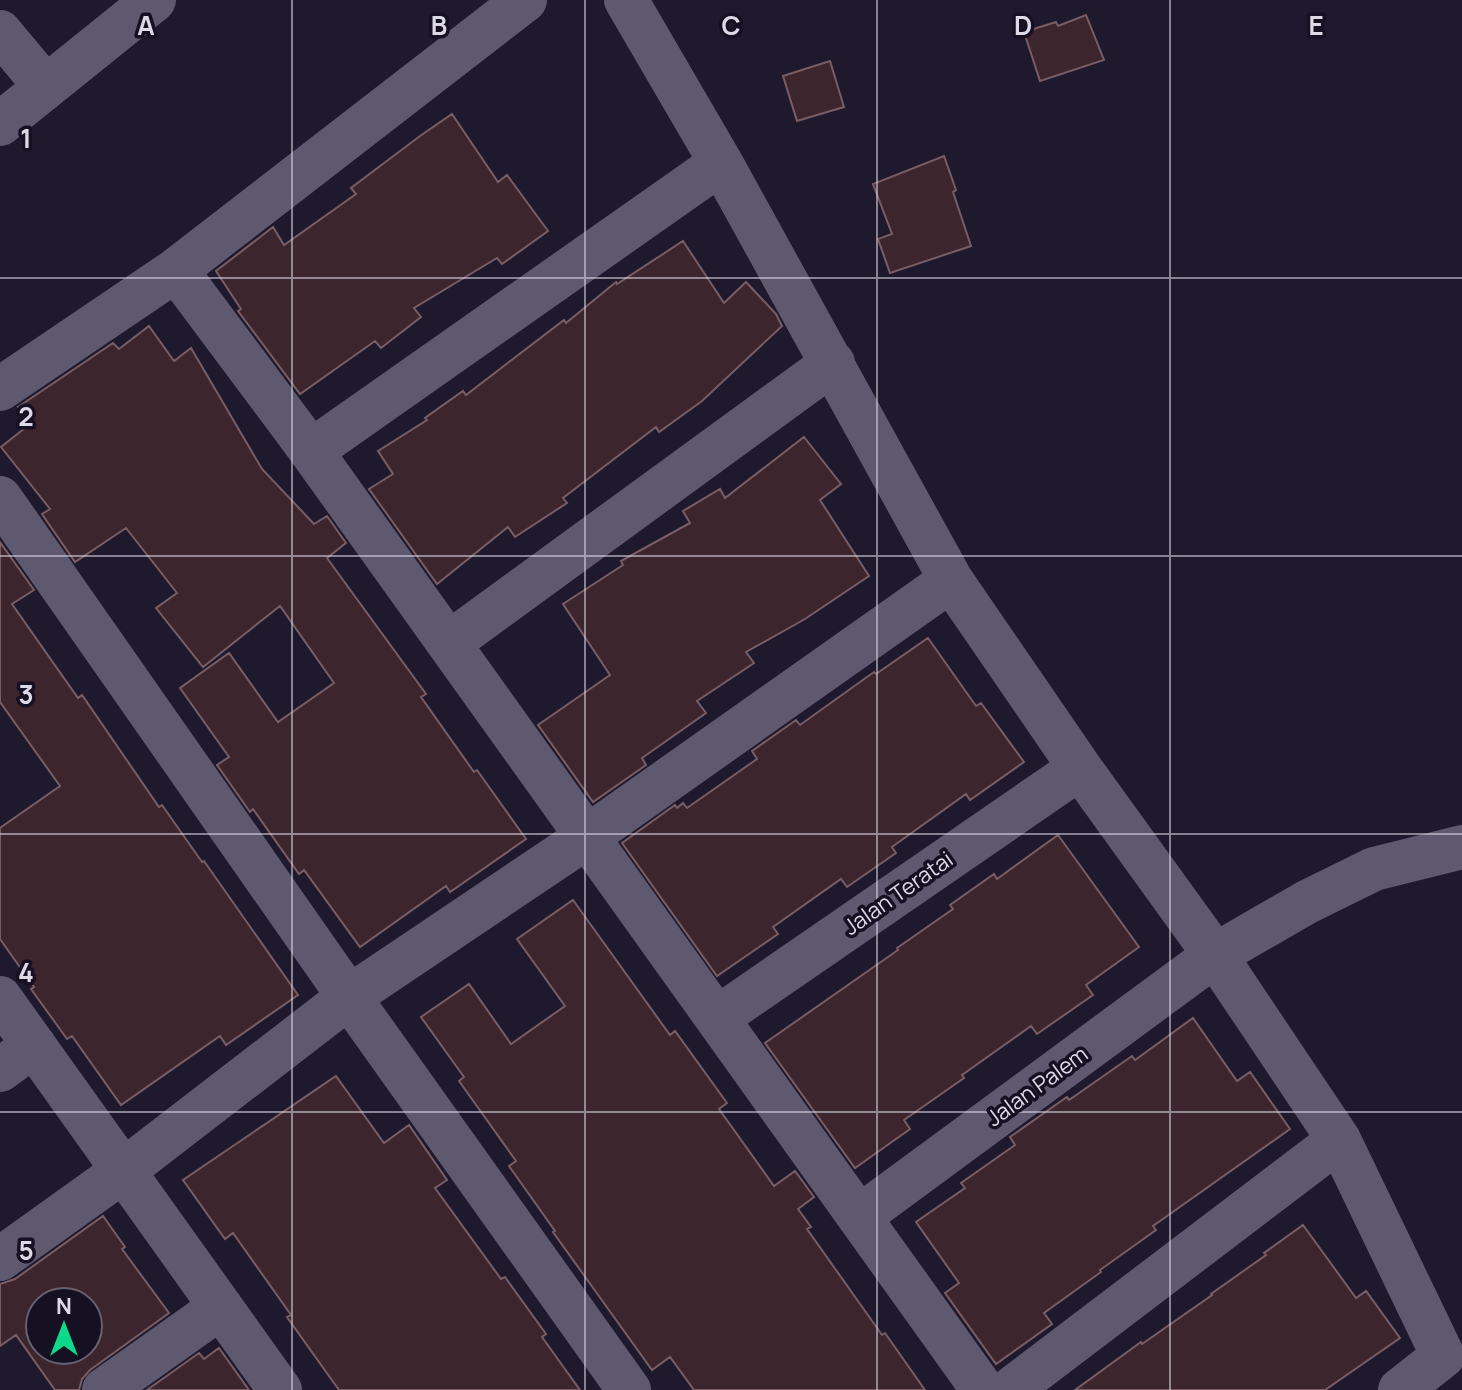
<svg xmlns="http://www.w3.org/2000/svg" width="1462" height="1390" font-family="Manrope,sans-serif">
<rect width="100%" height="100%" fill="#1f192d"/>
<path fill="#3c252c" stroke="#795d65" stroke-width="2" fill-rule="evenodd" d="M 1086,15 L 1104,60 L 1040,81 L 1024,32 L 1056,22 L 1058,26 Z
M 830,61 L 844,107 L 797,121 L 783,76 Z
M 452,114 L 498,182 L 507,175 L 548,231 L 502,264 L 497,258 L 414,308 L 421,317 L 381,348 L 375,341 L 300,394 L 238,311 L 241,309 L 216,271 L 273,227 L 284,245 L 356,194 L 351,188 L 420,136 Z
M 944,156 L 956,190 L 953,192 L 971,246 L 890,273 L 878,239 L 892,234 L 873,184 Z
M 683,241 L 724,303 L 746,282 L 776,314 L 782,326 L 702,401 L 659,432 L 656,427 L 563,498 L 567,503 L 515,537 L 508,527 L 437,584 L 369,489 L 393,474 L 378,451 L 427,420 L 425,418 L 463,391 L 466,395 L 564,320 L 566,323 L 616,282 L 617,284 Z
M 149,326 L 174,361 L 191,348 L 262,469 L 314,524 L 327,516 L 346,543 L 327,558 L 426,694 L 421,697 L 474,772 L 477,770 L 526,839 L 450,892 L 446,886 L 360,947 L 304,870 L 299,874 L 253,809 L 250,812 L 217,765 L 229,757 L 180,688 L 229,653 L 278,722 L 334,683 L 280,606 L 203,667 L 156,608 L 177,593 L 126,528 L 75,562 L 42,514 L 50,509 L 1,447 L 30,424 L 18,407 L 113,343 L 119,349 Z
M 804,437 L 841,484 L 820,500 L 869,576 L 805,619 L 746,652 L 754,663 L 697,701 L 706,713 L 642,758 L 646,765 L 593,802 L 538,725 L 610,675 L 563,604 L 623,565 L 621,561 L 690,523 L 683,511 L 720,489 L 725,498 Z
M 0,542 L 34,590 L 12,604 L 78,698 L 82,695 L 159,807 L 162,805 L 202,862 L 204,861 L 298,995 L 226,1045 L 220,1036 L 121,1105 L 72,1036 L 67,1039 L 31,989 L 34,987 L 0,939 L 0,828 L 60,786 L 0,702 Z
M 928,638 L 976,706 L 981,703 L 1024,762 L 970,800 L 966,794 L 892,847 L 896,853 L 847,887 L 841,879 L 773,927 L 778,934 L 717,976 L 622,843 L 675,805 L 677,808 L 683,803 L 687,808 L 757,759 L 752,751 L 796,720 L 800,725 L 874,672 L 876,674 Z
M 1058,835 L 1139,947 L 1086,985 L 1093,995 L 1037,1034 L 1031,1026 L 962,1075 L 964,1078 L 904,1120 L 910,1129 L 855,1168 L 765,1043 L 898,950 L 897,948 L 953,909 L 950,905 L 994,874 L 997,879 Z
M 573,900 L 670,1035 L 675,1031 L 727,1103 L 719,1109 L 774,1186 L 795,1171 L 814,1197 L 798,1209 L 811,1227 L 807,1229 L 882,1335 L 885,1333 L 925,1390 L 694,1390 L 670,1357 L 652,1370 L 596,1292 L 553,1232 L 555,1231 L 509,1166 L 516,1161 L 459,1081 L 464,1077 L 421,1017 L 469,984 L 511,1044 L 565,1006 L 517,939 Z
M 1193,1018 L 1237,1081 L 1250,1072 L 1290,1129 L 1153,1226 L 1156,1230 L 1100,1270 L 1101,1272 L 1044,1313 L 1052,1324 L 996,1364 L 945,1293 L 959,1283 L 916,1222 L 965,1188 L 961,1183 L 1015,1145 L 1010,1137 L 1067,1097 L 1069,1100 L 1132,1056 L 1135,1060 Z
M 336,1076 L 384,1143 L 409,1125 L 447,1180 L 435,1188 L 501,1279 L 505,1277 L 546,1334 L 542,1337 L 580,1390 L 339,1390 L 287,1317 L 291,1315 L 233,1233 L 225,1239 L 183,1180 Z
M 103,1216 L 125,1247 L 122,1249 L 169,1313 L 90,1370 L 82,1379 L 79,1390 L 55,1390 L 16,1335 L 0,1346 L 0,1284 L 15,1279 ZM 40,1302 L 88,1302 L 88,1350 L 40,1350 Z
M 1303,1225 L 1356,1298 L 1366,1291 L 1400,1338 L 1325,1390 L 1075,1390 L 1141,1342 L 1142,1344 L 1212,1295 L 1211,1294 L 1266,1255 L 1264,1253 Z
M 219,1348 L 249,1390 L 147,1390 L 199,1353 L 204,1359 Z"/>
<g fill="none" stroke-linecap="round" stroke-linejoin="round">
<path stroke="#5f5970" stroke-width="44" d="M 626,0 L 721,163 L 951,580 L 1080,768 L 1215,955 L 1339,1140 L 1443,1356 L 1400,1390
M 0,32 L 46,87
M 0,124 L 154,0
M 176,270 L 311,451 L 983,1390
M 0,389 L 176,270 L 525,0
M 311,451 L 721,163
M 0,498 L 349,997 L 629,1390
M 449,643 L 833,363
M 0,998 L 280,1390
M 717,1018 L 1080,768
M 0,1070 L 34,1045
M 859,1217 L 1215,955 L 1307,902 L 1374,869 L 1462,847
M 0,1259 L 123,1171 L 349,997 L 587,837 L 951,580
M 104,1390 L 221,1307
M 1010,1390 L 1339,1140"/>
</g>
<path fill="none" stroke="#dddae8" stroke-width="2" stroke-opacity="0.55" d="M 292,0 L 292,1390M 585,0 L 585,1390M 877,0 L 877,1390M 1170,0 L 1170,1390M 0,278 L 1462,278M 0,556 L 1462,556M 0,834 L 1462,834M 0,1112 L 1462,1112"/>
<g text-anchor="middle" stroke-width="7" stroke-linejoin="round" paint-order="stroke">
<g font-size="22" fill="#dddae8" stroke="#161023">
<text transform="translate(898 893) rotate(-35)" y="8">Jalan Teratai</text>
<text transform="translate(1037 1086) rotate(-36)" y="8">Jalan Palem</text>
</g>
</g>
<g font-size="26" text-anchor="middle" font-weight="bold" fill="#dddae8" stroke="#161023" stroke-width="7" stroke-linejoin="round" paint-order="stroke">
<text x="146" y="35">A</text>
<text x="439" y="35">B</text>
<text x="731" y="35">C</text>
<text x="1023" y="35">D</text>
<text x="1316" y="35">E</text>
<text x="26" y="148">1</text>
<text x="26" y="426">2</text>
<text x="26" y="704">3</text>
<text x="26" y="982">4</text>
<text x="26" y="1260">5</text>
</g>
<g transform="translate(64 1326)"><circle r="38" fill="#161023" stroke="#666172" stroke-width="2"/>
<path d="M0-6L14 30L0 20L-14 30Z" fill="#0ed98a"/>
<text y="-12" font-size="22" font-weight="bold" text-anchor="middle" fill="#dddae8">N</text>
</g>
</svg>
